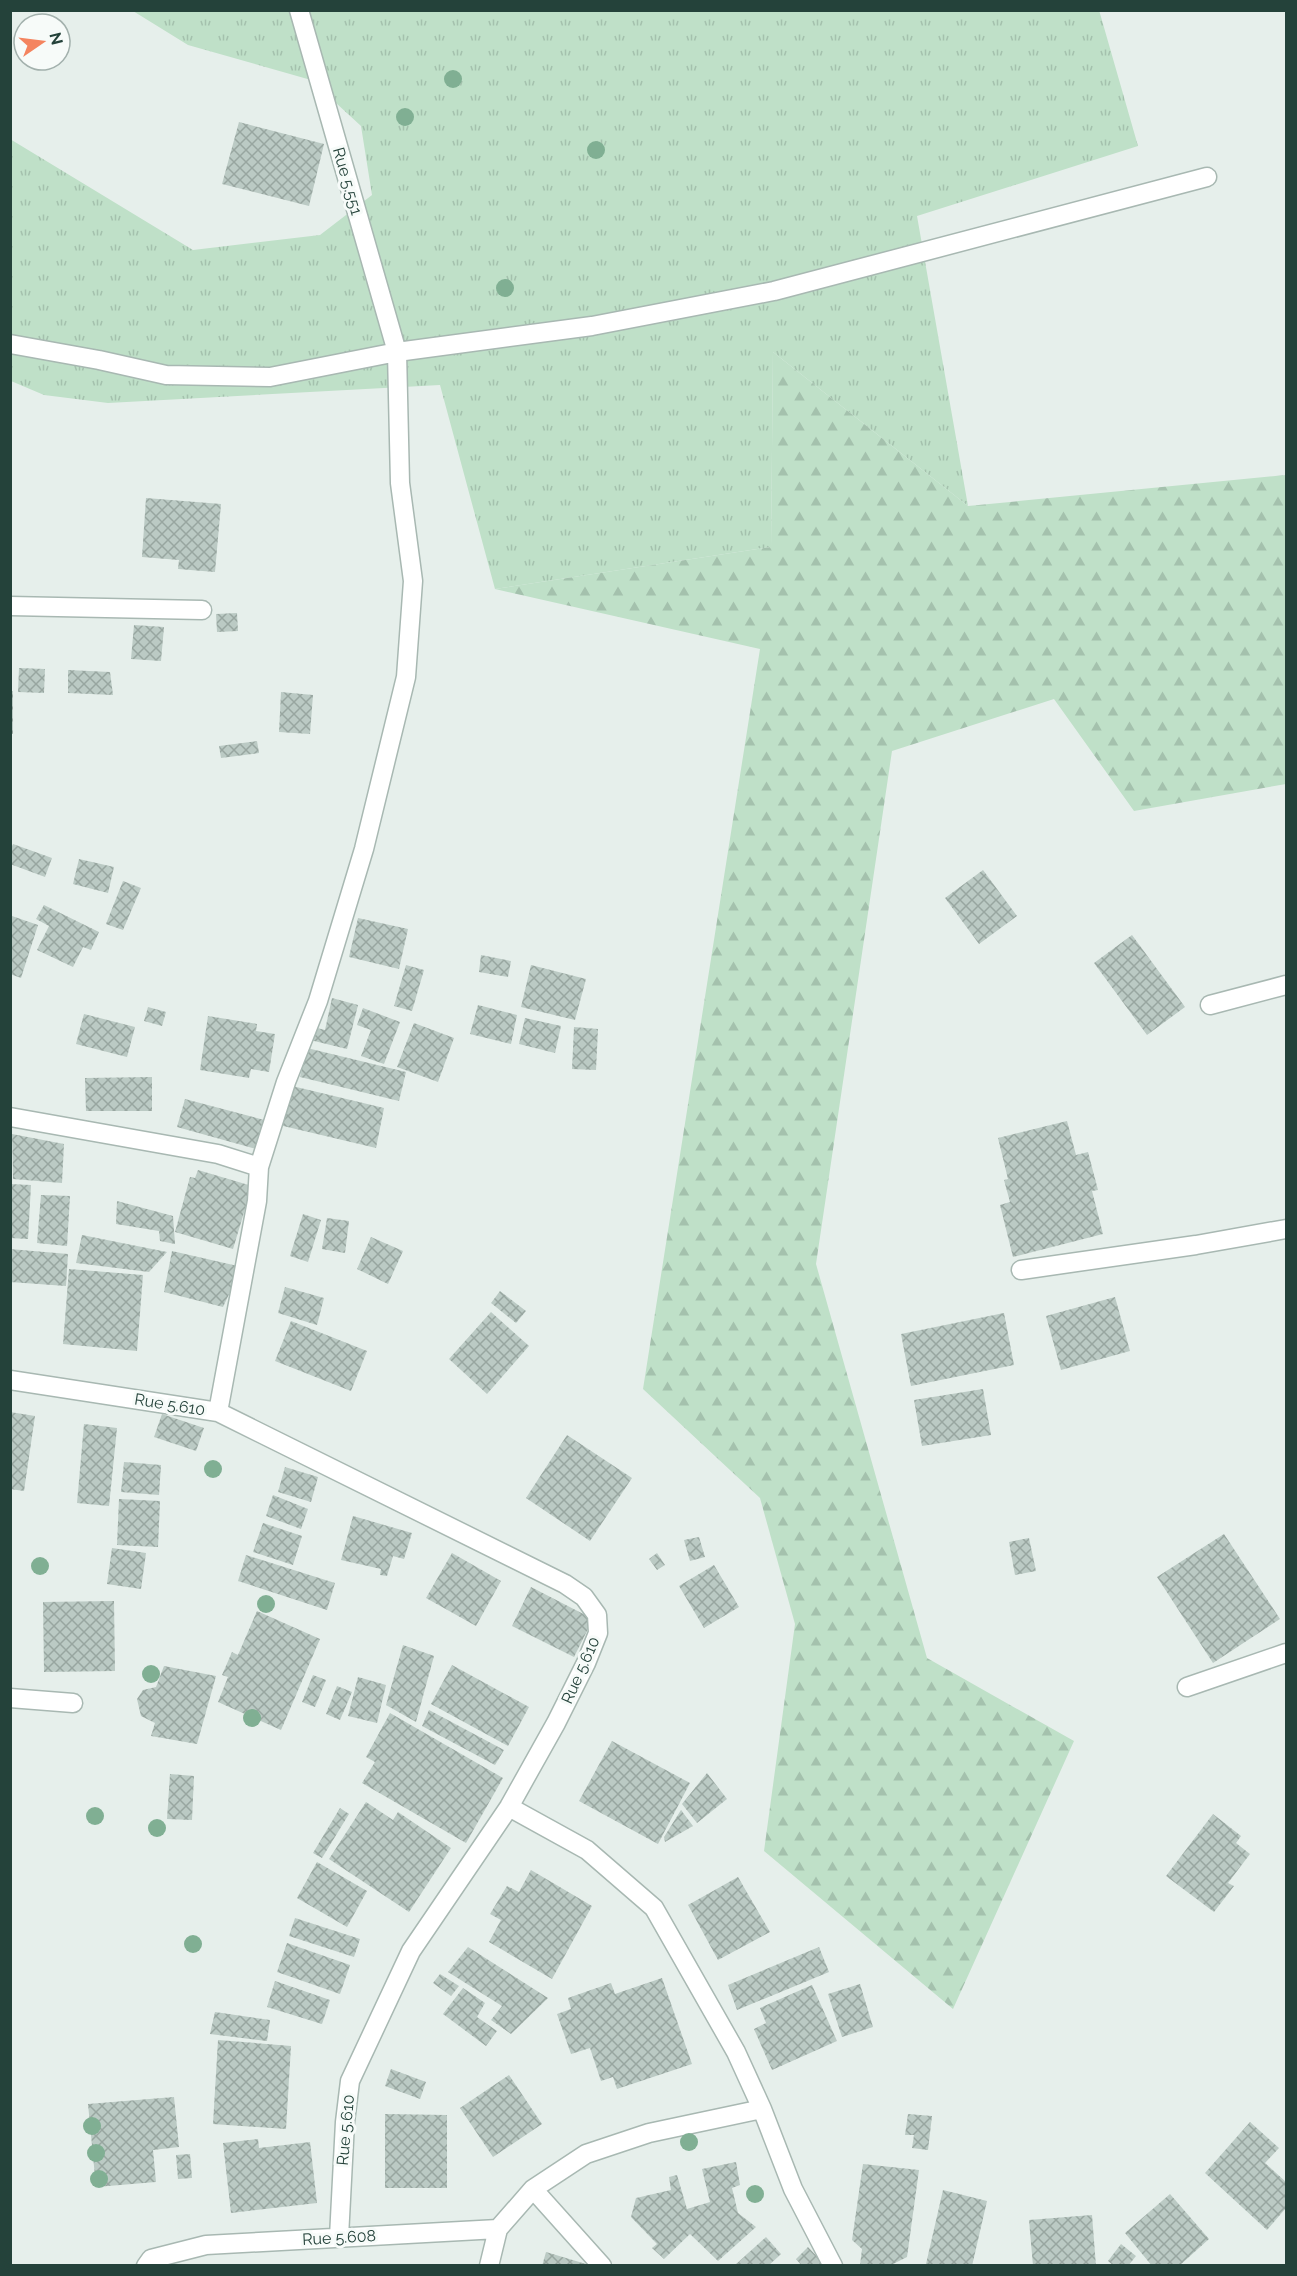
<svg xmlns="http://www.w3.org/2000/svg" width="1297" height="2276" font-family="Raleway,sans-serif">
<defs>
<pattern id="grass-tufts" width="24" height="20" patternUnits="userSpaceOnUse" patternTransform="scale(1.5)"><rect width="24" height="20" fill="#bfe0c8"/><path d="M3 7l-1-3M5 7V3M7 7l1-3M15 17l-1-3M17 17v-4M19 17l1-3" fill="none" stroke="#a4c1ad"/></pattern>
<pattern id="forest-firs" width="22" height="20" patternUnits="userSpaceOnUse" patternTransform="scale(1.5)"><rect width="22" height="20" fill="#bfe0c8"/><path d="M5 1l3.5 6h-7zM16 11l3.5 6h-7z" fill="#a4c1ad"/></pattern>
<pattern id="building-cross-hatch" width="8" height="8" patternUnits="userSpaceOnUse" patternTransform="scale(1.5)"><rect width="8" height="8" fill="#bbcac4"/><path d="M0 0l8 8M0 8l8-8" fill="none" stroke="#98a6a0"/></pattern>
</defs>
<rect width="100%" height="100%" fill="#e6efeb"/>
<path fill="url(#grass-tufts)" d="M 1099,10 L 1138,146 L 917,216 L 968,506 L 773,352 L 771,547 L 495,589 L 440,385 L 108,403 L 44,395 L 11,381 L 10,139 L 193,250 L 320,235 L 372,195 L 361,126 L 311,80 L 188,45 L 133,11 Z"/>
<path fill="url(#forest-firs)" d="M 773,352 L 968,506 L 1286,475 L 1286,784 L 1134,811 L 1054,699 L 892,751 L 816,1264 L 927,1658 L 1074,1741 L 953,2009 L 764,1851 L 795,1624 L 760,1498 L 643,1389 L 760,649 L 495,589 L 771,547 Z"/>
<path fill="url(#building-cross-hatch)" d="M 239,122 L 324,144 L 309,206 L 222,184 Z
M 146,498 L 221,504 L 215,572 L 178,569 L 179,560 L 142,557 Z
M 237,613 L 238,631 L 217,632 L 216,614 Z
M 134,625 L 164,627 L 161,661 L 131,659 Z
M 19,668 L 45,669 L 44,693 L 18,692 Z
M 68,670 L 110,672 L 113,695 L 68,693 Z
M 10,691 L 13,691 L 13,734 L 10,734 Z
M 281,692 L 313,695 L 310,734 L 279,732 Z
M 257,741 L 259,753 L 221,758 L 219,746 Z
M 13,844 L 52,858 L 45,877 L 10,864 L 10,850 Z
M 79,859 L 114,867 L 108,893 L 73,884 Z
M 983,870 L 1017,916 L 979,944 L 945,898 Z
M 123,881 L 141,888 L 123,930 L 106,924 Z
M 44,905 L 99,932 L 91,950 L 83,947 L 73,967 L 37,950 L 49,926 L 36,919 Z
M 12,916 L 38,925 L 21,978 L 10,974 Z
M 358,918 L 408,929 L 399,969 L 349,957 Z
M 1132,935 L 1185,1007 L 1147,1035 L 1094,963 Z
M 481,955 L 511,961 L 508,977 L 479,972 Z
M 406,965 L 424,970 L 412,1011 L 394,1006 Z
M 531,965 L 586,979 L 575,1020 L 521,1007 Z
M 332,998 L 358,1005 L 347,1049 L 310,1040 L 313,1027 L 325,1030 Z
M 478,1005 L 517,1015 L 511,1044 L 470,1034 Z
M 148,1007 L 166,1012 L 162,1026 L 144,1021 Z
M 363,1008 L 400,1022 L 384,1064 L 361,1056 L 371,1030 L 357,1025 Z
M 84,1014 L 135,1027 L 127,1057 L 76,1044 Z
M 208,1016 L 257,1024 L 256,1031 L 275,1034 L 269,1072 L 251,1069 L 249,1078 L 200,1070 Z
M 525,1018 L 561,1026 L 555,1053 L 519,1044 Z
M 414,1023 L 454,1038 L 438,1082 L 397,1067 Z
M 574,1027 L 598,1029 L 596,1070 L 572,1069 Z
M 307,1048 L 406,1072 L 399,1101 L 300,1077 Z
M 152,1077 L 152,1111 L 86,1111 L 85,1078 Z
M 288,1085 L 384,1108 L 376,1148 L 279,1125 Z
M 185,1099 L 268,1121 L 260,1150 L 177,1127 Z
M 1067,1121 L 1076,1155 L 1088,1152 L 1098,1190 L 1092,1191 L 1103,1234 L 1013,1257 L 1000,1205 L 1010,1202 L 1004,1180 L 1008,1179 L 998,1138 Z
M 12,1134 L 64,1144 L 62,1183 L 13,1179 Z
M 198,1170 L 252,1186 L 233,1249 L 175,1232 L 190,1177 L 195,1178 Z
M 10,1184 L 31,1185 L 28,1239 L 10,1238 Z
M 41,1195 L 70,1196 L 67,1246 L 37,1243 Z
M 117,1201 L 173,1216 L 175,1244 L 160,1241 L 159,1231 L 116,1224 Z
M 303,1214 L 321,1220 L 308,1262 L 290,1256 Z
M 327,1218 L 349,1221 L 345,1253 L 322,1249 Z
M 82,1235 L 167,1252 L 149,1272 L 76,1263 Z
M 371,1237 L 403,1251 L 388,1284 L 357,1269 Z
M 10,1249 L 68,1254 L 66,1286 L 10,1282 Z
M 172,1251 L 242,1267 L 223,1307 L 164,1292 Z
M 69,1269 L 143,1275 L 137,1351 L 63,1344 Z
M 285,1287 L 324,1298 L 317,1325 L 278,1313 Z
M 500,1291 L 526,1311 L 516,1323 L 491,1303 Z
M 1115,1297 L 1130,1351 L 1061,1370 L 1046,1316 Z
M 491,1312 L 529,1346 L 487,1394 L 449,1359 Z
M 1004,1313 L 1014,1365 L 911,1386 L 901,1334 Z
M 291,1321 L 367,1351 L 351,1391 L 275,1361 Z
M 983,1389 L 991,1435 L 922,1446 L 914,1400 Z
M 10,1412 L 35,1416 L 24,1491 L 10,1489 Z
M 162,1414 L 204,1428 L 196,1451 L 154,1437 Z
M 84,1424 L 117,1428 L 109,1506 L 77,1503 Z
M 567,1435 L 632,1478 L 590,1541 L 526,1498 Z
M 124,1462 L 161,1465 L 159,1495 L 121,1492 Z
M 285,1467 L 318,1477 L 311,1502 L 278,1492 Z
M 273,1495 L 308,1509 L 301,1529 L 266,1516 Z
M 119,1499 L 160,1501 L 158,1547 L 117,1545 Z
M 353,1516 L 412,1533 L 404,1559 L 393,1556 L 387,1576 L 380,1575 L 381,1569 L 341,1560 Z
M 263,1523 L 302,1536 L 293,1565 L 253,1552 Z
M 1224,1534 L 1280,1619 L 1213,1663 L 1157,1577 Z
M 699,1537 L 705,1557 L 690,1561 L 684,1540 Z
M 1029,1538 L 1036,1571 L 1015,1575 L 1009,1542 Z
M 112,1548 L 146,1553 L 141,1589 L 107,1584 Z
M 452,1553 L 501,1581 L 476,1626 L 426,1598 Z
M 657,1553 L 665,1565 L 657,1570 L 649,1559 Z
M 246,1555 L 335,1583 L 327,1610 L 238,1581 Z
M 714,1565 L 739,1607 L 704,1628 L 679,1586 Z
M 531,1587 L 593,1619 L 574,1657 L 512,1626 Z
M 114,1601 L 115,1671 L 44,1672 L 43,1602 Z
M 257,1611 L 320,1639 L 281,1730 L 218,1702 L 228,1677 L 222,1675 L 232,1652 L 238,1655 Z
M 403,1645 L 434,1656 L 416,1722 L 386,1705 Z
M 452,1665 L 529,1707 L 508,1746 L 431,1704 Z
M 164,1666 L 216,1676 L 197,1744 L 151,1736 L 155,1723 L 141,1716 L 137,1699 L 143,1690 L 156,1687 Z
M 313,1675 L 326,1680 L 315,1707 L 302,1702 Z
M 358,1677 L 386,1685 L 377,1723 L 348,1716 Z
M 337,1686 L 352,1692 L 340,1720 L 326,1714 Z
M 429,1710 L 504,1750 L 495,1765 L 422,1726 Z
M 390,1713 L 503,1778 L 466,1843 L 362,1783 L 375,1762 L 366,1757 Z
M 612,1741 L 690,1783 L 658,1844 L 579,1801 Z
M 707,1773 L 727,1799 L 697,1823 L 682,1804 Z
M 170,1774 L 194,1776 L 192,1820 L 167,1819 Z
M 366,1802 L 393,1820 L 398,1812 L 451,1848 L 409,1912 L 329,1859 Z
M 340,1808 L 349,1814 L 322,1858 L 313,1853 Z
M 681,1810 L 693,1826 L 665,1842 L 664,1837 Z
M 1213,1814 L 1241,1836 L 1236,1843 L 1250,1854 L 1228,1883 L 1234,1886 L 1214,1912 L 1166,1876 Z
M 317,1862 L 367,1891 L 347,1927 L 297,1898 Z
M 531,1870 L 592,1906 L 552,1979 L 489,1942 L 501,1920 L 490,1914 L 507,1886 L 519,1892 Z
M 738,1877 L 770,1932 L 718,1960 L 688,1905 Z
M 295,1918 L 360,1939 L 354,1957 L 289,1936 Z
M 287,1943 L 350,1965 L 340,1994 L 277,1972 Z
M 468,1947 L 548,1998 L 511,2034 L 491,2020 L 502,2006 L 448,1972 Z
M 819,1947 L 829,1972 L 737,2010 L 728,1985 Z
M 440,1974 L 459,1986 L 451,1996 L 433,1983 Z
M 662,1978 L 692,2064 L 617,2089 L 613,2077 L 601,2081 L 590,2048 L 571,2054 L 557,2014 L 571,2009 L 568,1998 L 611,1983 L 615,1994 Z
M 275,1981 L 330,2000 L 322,2024 L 267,2007 Z
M 860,1984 L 873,2027 L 842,2037 L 828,1994 Z
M 812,1985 L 837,2041 L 772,2070 L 754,2029 L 766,2023 L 760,2008 Z
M 463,1988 L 485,2003 L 477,2017 L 497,2031 L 486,2046 L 443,2014 Z
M 215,2012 L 270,2020 L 267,2041 L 210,2034 Z
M 218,2040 L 291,2046 L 286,2129 L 213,2124 Z
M 391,2069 L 426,2082 L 420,2099 L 385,2086 Z
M 509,2075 L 542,2124 L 493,2157 L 460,2108 Z
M 174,2097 L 179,2147 L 153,2150 L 156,2182 L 96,2187 L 88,2104 Z
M 385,2114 L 447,2115 L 447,2188 L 385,2188 Z
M 908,2114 L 932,2116 L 928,2150 L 912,2148 L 914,2135 L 905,2135 Z
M 1250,2122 L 1279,2148 L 1265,2163 L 1286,2182 L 1286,2208 L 1267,2230 L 1205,2173 Z
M 258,2139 L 259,2148 L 310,2142 L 317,2203 L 231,2213 L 223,2143 Z
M 190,2154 L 192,2178 L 178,2179 L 176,2155 Z
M 736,2162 L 740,2185 L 732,2188 L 738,2213 L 756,2227 L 718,2261 L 690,2234 L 664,2259 L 652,2248 L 657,2244 L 631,2217 L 636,2198 L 671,2190 L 669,2177 L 677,2175 L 687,2209 L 710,2202 L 702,2169 Z
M 863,2164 L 919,2170 L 907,2257 L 889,2266 L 860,2265 L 862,2249 L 852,2240 Z
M 943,2190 L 987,2201 L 972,2266 L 926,2264 Z
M 1170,2194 L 1209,2239 L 1179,2266 L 1152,2266 L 1125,2233 Z
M 1092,2215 L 1096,2266 L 1033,2266 L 1029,2220 Z
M 766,2237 L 781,2254 L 768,2266 L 734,2266 Z
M 1121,2244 L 1136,2256 L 1128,2266 L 1114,2266 L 1108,2261 Z
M 808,2247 L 826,2266 L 802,2266 L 796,2259 Z
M 546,2252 L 586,2264 L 585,2266 L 542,2266 Z"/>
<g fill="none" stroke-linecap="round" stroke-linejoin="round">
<g stroke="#a8b8b2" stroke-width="21">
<path id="minor" d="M 10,344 L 99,360 L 166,375 L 270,377 L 397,352 L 592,326 L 774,291 L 1207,177
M 10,606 L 202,610
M 1210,1005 L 1286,985
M 10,1117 L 218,1154 L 259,1167
M 1021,1270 L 1196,1245 L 1286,1229
M 10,1380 L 218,1412 L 565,1584 L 584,1597 L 597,1615 L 598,1633 L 586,1663 L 556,1723 L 509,1807 L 411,1951 L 350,2081 L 345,2122 L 339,2237
M 218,1412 L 257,1201 L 259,1167 L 286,1082 L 318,1001 L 364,849 L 406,677 L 413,581 L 400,483 L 397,352 L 299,10
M 1187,1687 L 1286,1653
M 10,1698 L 73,1703
M 509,1807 L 587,1850 L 654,1908 L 736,2052 L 762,2109
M 533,2189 L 602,2266
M 498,2229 L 533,2189 L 586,2154 L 649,2133 L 762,2109 L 793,2189 L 833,2266
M 146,2266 L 151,2259 L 206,2245 L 498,2229 L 489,2266"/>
</g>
<use href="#minor" stroke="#fff" stroke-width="18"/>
</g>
<g fill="#80af93">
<circle cx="453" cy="79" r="9"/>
<circle cx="405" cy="117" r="9"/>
<circle cx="596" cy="150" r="9"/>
<circle cx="505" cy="288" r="9"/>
<circle cx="213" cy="1469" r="9"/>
<circle cx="40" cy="1566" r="9"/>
<circle cx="266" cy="1604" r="9"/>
<circle cx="151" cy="1674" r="9"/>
<circle cx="252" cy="1718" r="9"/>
<circle cx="95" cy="1816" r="9"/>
<circle cx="157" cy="1828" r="9"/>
<circle cx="193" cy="1944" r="9"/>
<circle cx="92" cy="2126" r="9"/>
<circle cx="689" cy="2142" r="9"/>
<circle cx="96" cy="2153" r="9"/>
<circle cx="99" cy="2179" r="9"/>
<circle cx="755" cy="2194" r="9"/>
</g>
<g text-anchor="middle" stroke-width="6" stroke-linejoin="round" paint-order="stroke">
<g font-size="16" fill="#24423a" stroke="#f7fbf9">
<text transform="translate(348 181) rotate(74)" y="6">Rue 5.551</text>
<text transform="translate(170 1404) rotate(9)" y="6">Rue 5.610</text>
<text transform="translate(580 1670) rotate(-66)" y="6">Rue 5.610</text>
<text transform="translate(345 2130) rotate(-85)" y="6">Rue 5.610</text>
<text transform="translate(339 2237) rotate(-3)" y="6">Rue 5.608</text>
</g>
</g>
<rect width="1297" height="2276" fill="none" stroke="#24423a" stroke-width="24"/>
<g transform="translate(42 42) rotate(76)"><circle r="28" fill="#f7fbf9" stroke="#a3b1ad" stroke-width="1.5"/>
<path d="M0-4.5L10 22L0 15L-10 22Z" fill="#f4845f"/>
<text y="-9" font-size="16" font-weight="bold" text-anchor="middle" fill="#24423a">N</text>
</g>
</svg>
